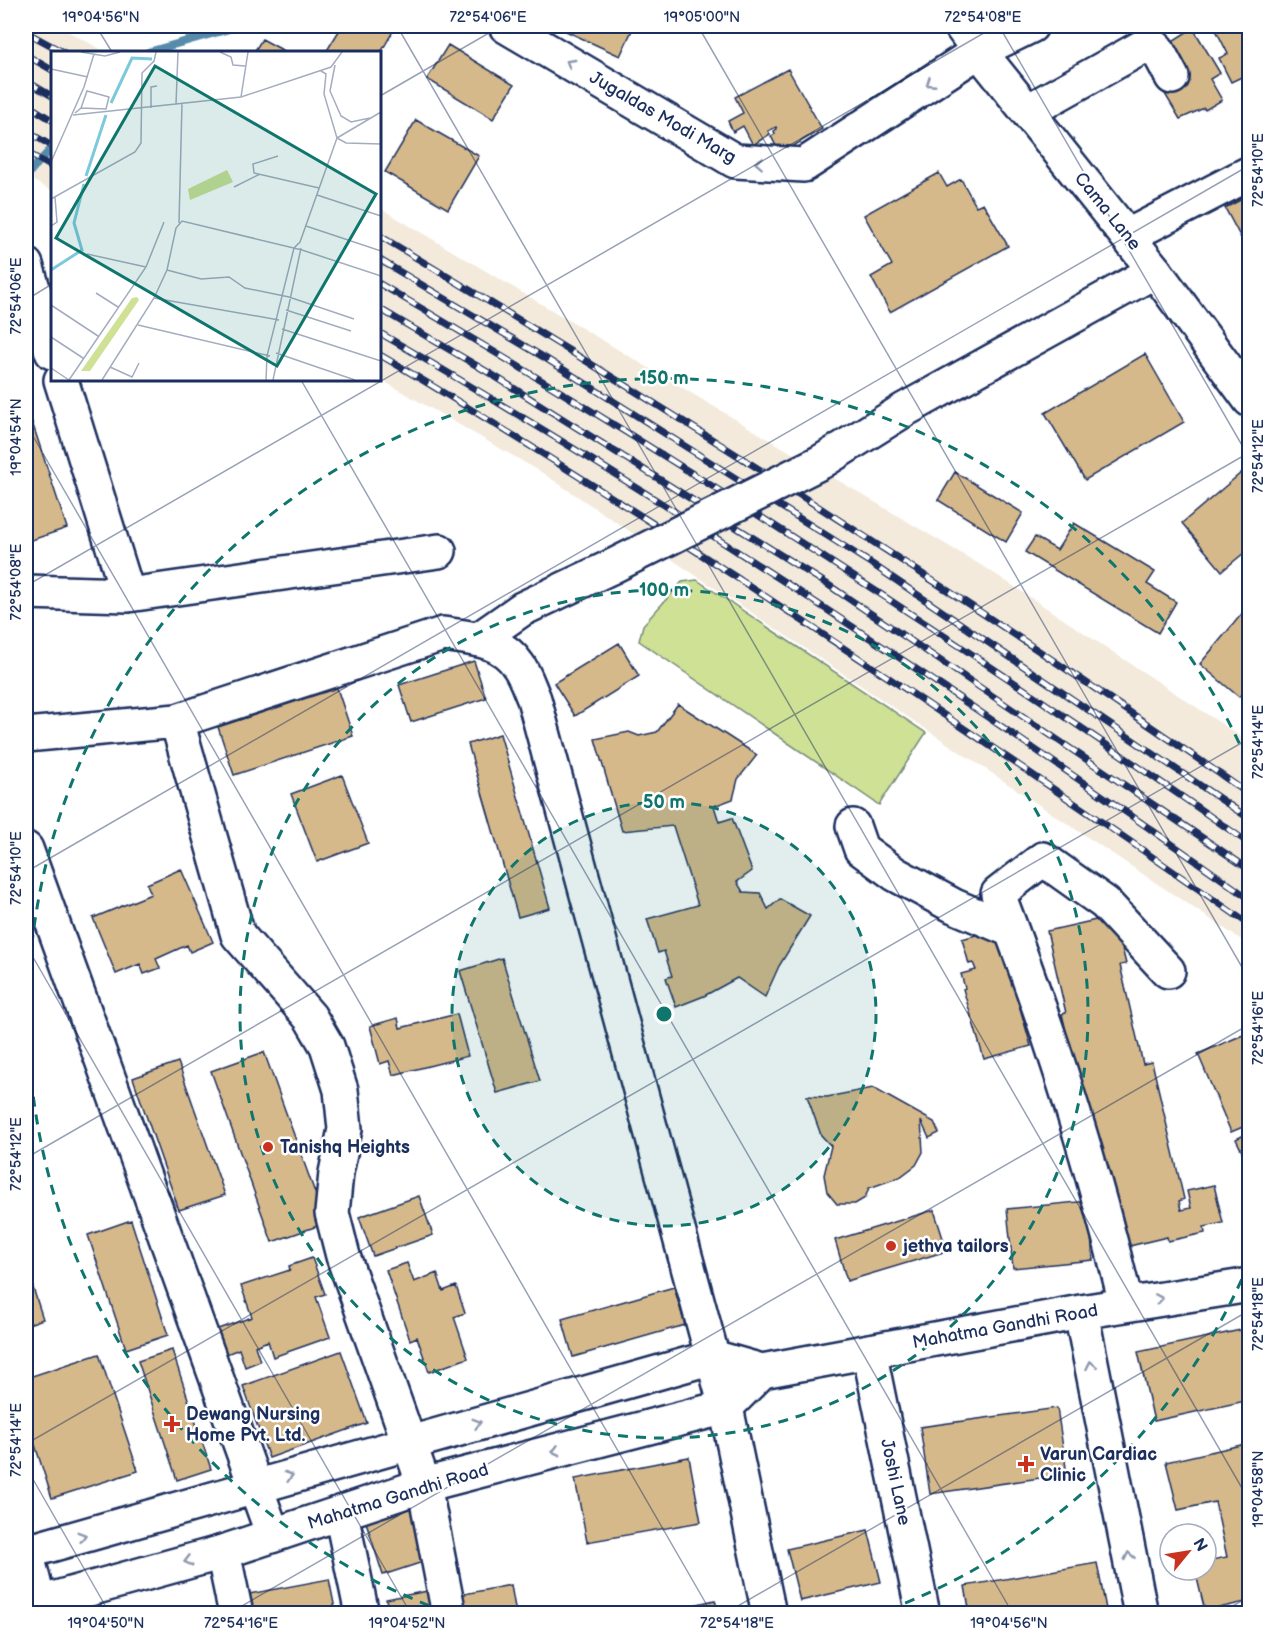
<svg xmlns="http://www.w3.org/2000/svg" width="1275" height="1639" font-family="'Balsamiq Sans',sans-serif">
<rect width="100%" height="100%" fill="#fff"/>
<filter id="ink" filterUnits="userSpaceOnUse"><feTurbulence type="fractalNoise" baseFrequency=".0167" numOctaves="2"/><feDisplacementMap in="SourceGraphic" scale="12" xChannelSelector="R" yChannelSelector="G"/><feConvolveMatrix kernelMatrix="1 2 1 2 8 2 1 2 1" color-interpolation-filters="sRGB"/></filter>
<g filter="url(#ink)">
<path fill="#f3eadc" d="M 26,26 L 58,26 L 106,52 L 52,52 L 52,191 L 26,177 Z
M 380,208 L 989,570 L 1249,742 L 1249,945 L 541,472 L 380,379 Z"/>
<path fill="#cee195" stroke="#74887a" stroke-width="1.5" d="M 697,580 L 926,733 L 879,805 L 639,641 L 643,625 L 682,582 Z"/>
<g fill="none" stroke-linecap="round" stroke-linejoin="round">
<path stroke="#568baa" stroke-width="8" d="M 148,52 L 240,26
M 26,176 L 52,148"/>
</g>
<path fill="#d6b98a" stroke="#1b2f5e" stroke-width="1.5" d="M 342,26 L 396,26 L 380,54 L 380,52 L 326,52 Z
M 555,26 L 634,26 L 620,56 Z
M 1214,26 L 1250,26 L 1250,73 L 1231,82 L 1219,58 L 1228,54 Z
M 1193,28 L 1220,73 L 1210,79 L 1222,100 L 1205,110 L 1204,108 L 1180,119 L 1165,94 L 1184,82 L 1163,47 Z
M 262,39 L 286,52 L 254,52 Z
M 448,45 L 514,85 L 493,119 L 427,79 Z
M 788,69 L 822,129 L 780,154 L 771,136 L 775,134 L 774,131 L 777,129 L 776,127 L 768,131 L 770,134 L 753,145 L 743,126 L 733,132 L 728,121 L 743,113 L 735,97 Z
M 416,120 L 479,156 L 448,209 L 385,172 Z
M 939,173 L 947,187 L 961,179 L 976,206 L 983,203 L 1008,246 L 890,312 L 871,277 L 892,265 L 864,215 Z
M 1250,195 L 1250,250 L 1248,251 L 1225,208 Z
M 1145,354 L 1184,422 L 1085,480 L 1045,413 Z
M 26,404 L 67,528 L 26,542 Z
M 1248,467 L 1250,548 L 1222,571 L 1182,523 Z
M 955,472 L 1023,513 L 1006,542 L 938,500 Z
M 1074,523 L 1155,572 L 1147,584 L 1176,602 L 1158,633 L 1025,552 L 1035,537 L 1057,550 Z
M 1250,604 L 1250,684 L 1239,697 L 1200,664 Z
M 619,643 L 639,676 L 575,716 L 554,683 Z
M 474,661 L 486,698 L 411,722 L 399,685 Z
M 337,688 L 353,736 L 234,775 L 218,727 Z
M 678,704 L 757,755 L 738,779 L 733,799 L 714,806 L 719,822 L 732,818 L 752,871 L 737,882 L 743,892 L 760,893 L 768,909 L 780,899 L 810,916 L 779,966 L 765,997 L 737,978 L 704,996 L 676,1007 L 666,978 L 672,976 L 664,951 L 658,953 L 647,919 L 698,905 L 673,826 L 622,831 L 595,739 L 629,732 L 639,736 L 657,732 Z
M 500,734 L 550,908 L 518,917 L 468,744 Z
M 342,775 L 368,843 L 317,862 L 291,794 Z
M 181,869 L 213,942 L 190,952 L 187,945 L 156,959 L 160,968 L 144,974 L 140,964 L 116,974 L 93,918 L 151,894 L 147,884 Z
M 1114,916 L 1126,964 L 1120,965 L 1143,1064 L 1152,1062 L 1184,1199 L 1179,1201 L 1181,1210 L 1191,1208 L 1187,1191 L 1214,1185 L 1223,1223 L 1204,1227 L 1205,1233 L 1168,1241 L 1167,1237 L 1117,1249 L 1062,1014 L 1066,1013 L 1047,931 Z
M 997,929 L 1031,1046 L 984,1059 L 963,989 L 965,988 L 961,974 L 976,970 L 973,963 L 969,964 L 962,939 Z
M 502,958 L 540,1081 L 497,1093 L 460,971 Z
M 457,1014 L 468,1056 L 393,1075 L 389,1061 L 380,1064 L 370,1026 L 398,1018 L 400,1028 Z
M 1250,1032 L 1250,1124 L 1231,1132 L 1198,1054 Z
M 264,1052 L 326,1223 L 272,1242 L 211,1071 Z
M 178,1062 L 225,1195 L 179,1210 L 133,1078 Z
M 873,1088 L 934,1122 L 939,1133 L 929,1138 L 921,1121 L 923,1152 L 916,1165 L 900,1177 L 869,1188 L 865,1198 L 855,1204 L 837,1204 L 827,1192 L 824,1175 L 831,1146 L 821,1135 L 807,1096 L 827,1097 Z
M 1250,1132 L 1250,1168 L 1236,1139 Z
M 419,1196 L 433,1235 L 373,1256 L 359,1217 Z
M 1088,1201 L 1093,1260 L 1013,1268 L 1007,1209 Z
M 934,1210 L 947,1251 L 847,1281 L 835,1240 Z
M 131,1220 L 168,1335 L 126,1349 L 88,1235 Z
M 312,1258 L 325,1294 L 316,1297 L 330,1337 L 273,1357 L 268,1341 L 255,1346 L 260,1361 L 245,1367 L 239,1349 L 224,1355 L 215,1330 L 252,1317 L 241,1286 L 290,1270 L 289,1266 Z
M 407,1263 L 414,1282 L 437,1273 L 443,1291 L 456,1286 L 465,1313 L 454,1317 L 468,1358 L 429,1372 L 417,1337 L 410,1340 L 386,1270 Z
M 26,1266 L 43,1319 L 26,1325 Z
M 674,1287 L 685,1325 L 573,1357 L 562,1319 Z
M 1250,1328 L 1250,1400 L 1154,1421 L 1138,1352 Z
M 172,1350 L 211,1469 L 177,1480 L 138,1361 Z
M 341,1351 L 367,1423 L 269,1458 L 243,1386 Z
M 99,1354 L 138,1471 L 52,1498 L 26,1417 L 26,1378 Z
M 1057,1408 L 1067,1474 L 930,1494 L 920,1427 Z
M 1250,1443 L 1250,1601 L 1205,1611 L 1195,1570 L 1206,1570 L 1206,1561 L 1227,1557 L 1215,1502 L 1178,1510 L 1166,1462 Z
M 689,1457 L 701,1522 L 587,1542 L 575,1479 Z
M 411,1504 L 429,1560 L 383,1575 L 365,1519 Z
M 868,1530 L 881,1582 L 800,1601 L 787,1549 Z
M 1097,1563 L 1107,1614 L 970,1614 L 965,1586 Z
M 329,1579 L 336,1614 L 253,1614 L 249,1594 Z
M 511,1585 L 516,1614 L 463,1614 L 459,1595 Z
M 433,1590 L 438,1614 L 389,1614 L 386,1599 Z
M 715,1600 L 719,1614 L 655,1614 Z"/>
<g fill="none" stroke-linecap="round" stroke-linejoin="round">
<g stroke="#1b2f5e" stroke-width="38">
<path id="street" d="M 961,26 L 979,51 L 1031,26
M 1028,111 L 1146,45 L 1152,45 L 1157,49 L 1172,77
M 1128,236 L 1250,173
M 26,265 L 52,352
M 61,380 L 128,595
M 821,462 L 904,410 L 1155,271
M 26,592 L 128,595 L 439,551
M 479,639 L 522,609 L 611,567
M 177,721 L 238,935 L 310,1017 L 327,1046 L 341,1090 L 345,1129 L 336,1173 L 332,1213 L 343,1256 L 424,1485 L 449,1614
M 26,735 L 177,721 L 443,634 C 470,638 501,639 518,665 C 525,674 529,688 534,699 L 726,1407 L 769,1614
M 853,826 L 861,849 L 895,874 L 954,906 L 1011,930
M 26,849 L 273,1535
M 1126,1304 C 1093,1165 1049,1028 998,894 L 1043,859 L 1105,903 L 1168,971
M 869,1351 L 923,1614
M 341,1513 L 362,1614
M 26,1551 L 39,1603
M 223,1552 L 236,1614"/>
</g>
<g stroke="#1b2f5e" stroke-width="38">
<path id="secondary" d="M 506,26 L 735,161 L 804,165 L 979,51 L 1155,271 L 1250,400
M 1081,1312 L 1141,1614
M 26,1552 L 713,1357 L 762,1371 L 1081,1312 L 1250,1285
M 26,1610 L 39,1603 L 71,1594 L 223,1552 L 424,1485 L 726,1407 L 762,1371"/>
</g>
<use href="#street" stroke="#fff" stroke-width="33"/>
<use href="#secondary" stroke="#fff" stroke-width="33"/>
<g stroke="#1b2f5e" stroke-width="7">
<path id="rail" d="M 26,32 L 63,52
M 26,55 L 52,70
M 26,81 L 52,96
M 26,104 L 52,120
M 26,131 L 52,146
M 26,152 L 52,167
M 380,236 C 676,413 967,597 1250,795
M 380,260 L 545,358 L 872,564 L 1250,819
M 380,284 C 677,458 967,646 1250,844
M 380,309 L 491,374 L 827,584 L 1250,870
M 380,333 C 679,506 967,699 1250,899
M 380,355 C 475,410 567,469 660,528 C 859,656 1055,788 1250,925"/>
</g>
<use href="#rail" stroke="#fff" stroke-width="4.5" stroke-dasharray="14" stroke-linecap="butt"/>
<g stroke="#1b2f5e" stroke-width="38" stroke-linecap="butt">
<path id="street-bridge" d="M 611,567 L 821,462"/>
</g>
<use href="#street-bridge" stroke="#fff" stroke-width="33"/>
</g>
<defs><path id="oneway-chevron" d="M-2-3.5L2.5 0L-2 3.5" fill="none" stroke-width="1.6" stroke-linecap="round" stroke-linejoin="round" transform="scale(1.5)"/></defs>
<g stroke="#8d97ae">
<use href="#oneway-chevron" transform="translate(570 63) rotate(-149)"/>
<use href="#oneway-chevron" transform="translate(930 83) rotate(147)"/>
<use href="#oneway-chevron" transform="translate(759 163) rotate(-177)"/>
<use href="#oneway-chevron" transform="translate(1159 1299) rotate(-9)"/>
<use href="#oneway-chevron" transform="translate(1091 1365) rotate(-101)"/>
<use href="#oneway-chevron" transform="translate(477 1423) rotate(-16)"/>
<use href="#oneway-chevron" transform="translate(556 1451) rotate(165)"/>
<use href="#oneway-chevron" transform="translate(289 1476) rotate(-16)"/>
<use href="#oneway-chevron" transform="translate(82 1536) rotate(-16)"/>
<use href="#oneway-chevron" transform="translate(1129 1556) rotate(-101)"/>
<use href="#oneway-chevron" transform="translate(188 1561) rotate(165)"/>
</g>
</g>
<path fill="none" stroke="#1b2f5e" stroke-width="1.5" stroke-opacity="0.45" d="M 96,26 L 112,52M 397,26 L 1250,1502M 698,26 L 1250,981M 999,26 L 1250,459M 380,96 L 501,26M 26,300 L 52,284M 301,380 L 1013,1614M 26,424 L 712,1614M 26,586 L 996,26M 26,872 L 1250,165M 26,945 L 411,1614M 26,1158 L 1250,452M 26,1444 L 1250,738M 26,1467 L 110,1614M 228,1614 L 1250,1024M 724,1614 L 1250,1310M 1219,1614 L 1250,1596"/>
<circle cx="664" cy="1014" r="212" fill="#0f766e" fill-opacity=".12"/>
<g fill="none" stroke="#0f766e" stroke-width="3" stroke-dasharray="10 8">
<circle cx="664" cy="1014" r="212"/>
<circle cx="664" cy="1014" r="424"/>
<path d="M1249 1263A636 636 0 0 1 882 1612M446 1612A636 636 0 1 1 1249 765"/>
</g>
<g fill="#c8321e" stroke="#fff" stroke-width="2">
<circle cx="268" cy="1147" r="6"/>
<circle cx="891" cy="1246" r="6"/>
<path d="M169 1415h6v6h6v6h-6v6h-6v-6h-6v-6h6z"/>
<path d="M1023 1455h6v6h6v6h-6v6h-6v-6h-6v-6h6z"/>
</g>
<g text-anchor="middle" stroke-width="5" stroke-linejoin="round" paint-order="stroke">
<g font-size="18" fill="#1b2f5e" stroke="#fff">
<text transform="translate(663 117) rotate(30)" y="6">Jugaldas Modi Marg</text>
<text transform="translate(1108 211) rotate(51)" y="6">Cama Lane</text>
<text transform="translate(1005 1326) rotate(-10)" y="6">Mahatma Gandhi Road</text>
<text transform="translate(896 1482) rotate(78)" y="6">Joshi Lane</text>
<text transform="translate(398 1496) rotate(-17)" y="6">Mahatma Gandhi Road</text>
</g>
<g font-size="18" font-weight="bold" fill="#1b2f5e" stroke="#fff" text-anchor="start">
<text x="280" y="1153">Tanishq Heights</text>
<text x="903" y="1252">jethva tailors</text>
<text x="186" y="1420">Dewang Nursing<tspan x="186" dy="21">Home Pvt. Ltd.</tspan></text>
<text x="1040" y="1460">Varun Cardiac<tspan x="1040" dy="21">Clinic</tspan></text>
</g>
</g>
<g transform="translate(51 51)">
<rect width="330" height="330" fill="#fff"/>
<path d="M 176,119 L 182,131 L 139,149 L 137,138 ZM 86,246 L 88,249 L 39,320 L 30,320 L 81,247 Z" fill="#cee195"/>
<path fill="none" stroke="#7dc9dc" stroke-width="3" d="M 60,52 L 81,7 L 101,8M 35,125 L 55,64M 0,219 L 31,199 L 23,172 L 33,133"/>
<path fill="none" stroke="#a4acbf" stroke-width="1.5" d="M 30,1 L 54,5 L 69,1M 169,1 L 180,6 L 182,14 L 194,15M 284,14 L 279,40 L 290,65 L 300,71 L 319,67M 0,18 L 37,26M 190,46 L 197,1M 125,53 L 127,1M 100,57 L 100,36 L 106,35M 24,62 L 30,57 L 36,40 L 58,46 L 55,58 L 30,57M 22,64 L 190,46 L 280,16 L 291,1M 286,87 L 330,61M 286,87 L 295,92 L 330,93M 227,105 L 202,113 L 203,122 L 268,137M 0,111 L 33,36 L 43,3M 183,136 L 209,123M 266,144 L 330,165M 0,148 L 84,101 L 90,92 L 91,22 L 103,10 L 105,1M 128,172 L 131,52M 0,175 L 6,171 L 4,146M 255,175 L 330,200M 36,203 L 95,216M 116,219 L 150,228 L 178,226 L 194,237 L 238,246 L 303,268M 45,242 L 67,256M 103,247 L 228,269M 0,254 L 47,285M 235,259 L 300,280M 87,274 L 219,305M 231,278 L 330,310M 0,286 L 32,307M 225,302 L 304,329M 59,316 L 81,326 L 88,312M 0,317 L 18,329M 18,329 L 95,216 L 113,171M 51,329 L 103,247 L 116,219 L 125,177 L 131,170 L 251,199 L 330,225M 215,329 L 216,305 L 243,197 L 249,191 L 286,87 L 273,43 L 275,23 L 270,20M 222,329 L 250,197"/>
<path fill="#0f766e" fill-opacity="0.15" stroke="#0f766e" stroke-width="3" d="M 104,15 L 325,143 L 226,315 L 5,187 Z"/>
<rect width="330" height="330" fill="none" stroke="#1b2f5e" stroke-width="3"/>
</g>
<circle cx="664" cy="1014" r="9" fill="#0f766e" stroke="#fff" stroke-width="3"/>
<g font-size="18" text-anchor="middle" font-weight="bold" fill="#0f766e" stroke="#fff" stroke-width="5" stroke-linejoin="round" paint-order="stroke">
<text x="664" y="384">150 m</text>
<text x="664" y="596">100 m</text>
<text x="664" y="808">50 m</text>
</g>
<rect width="1275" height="1639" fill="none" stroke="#fff" stroke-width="66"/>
<g transform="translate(1188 1552) rotate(60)"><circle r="28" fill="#ffffff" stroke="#a4acbf" stroke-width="1.5"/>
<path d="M0-4.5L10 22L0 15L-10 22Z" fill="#c8321e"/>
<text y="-9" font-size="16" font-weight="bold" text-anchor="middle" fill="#1b2f5e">N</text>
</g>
<rect x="33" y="33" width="1209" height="1573" fill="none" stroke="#1b2f5e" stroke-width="2"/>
<g font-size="15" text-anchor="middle" fill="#1b2f5e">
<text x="101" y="22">19°04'56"N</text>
<text x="488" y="22">72°54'06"E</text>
<text x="702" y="22">19°05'00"N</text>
<text x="983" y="22">72°54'08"E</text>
<text transform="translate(1258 170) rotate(-90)" y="5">72°54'10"E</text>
<text transform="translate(16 296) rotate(-90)" y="5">72°54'06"E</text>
<text transform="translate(16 437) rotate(-90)" y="5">19°04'54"N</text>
<text transform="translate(1258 456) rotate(-90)" y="5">72°54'12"E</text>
<text transform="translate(16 582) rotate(-90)" y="5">72°54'08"E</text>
<text transform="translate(1258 742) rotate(-90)" y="5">72°54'14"E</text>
<text transform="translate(16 868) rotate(-90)" y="5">72°54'10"E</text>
<text transform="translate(1258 1028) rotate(-90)" y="5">72°54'16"E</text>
<text transform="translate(16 1154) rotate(-90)" y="5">72°54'12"E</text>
<text transform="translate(1258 1314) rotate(-90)" y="5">72°54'18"E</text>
<text transform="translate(16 1440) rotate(-90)" y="5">72°54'14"E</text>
<text transform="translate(1258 1489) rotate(-90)" y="5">19°04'58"N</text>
<text x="106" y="1628">19°04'50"N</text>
<text x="241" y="1628">72°54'16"E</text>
<text x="407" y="1628">19°04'52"N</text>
<text x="737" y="1628">72°54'18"E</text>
<text x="1009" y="1628">19°04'56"N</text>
</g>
</svg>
